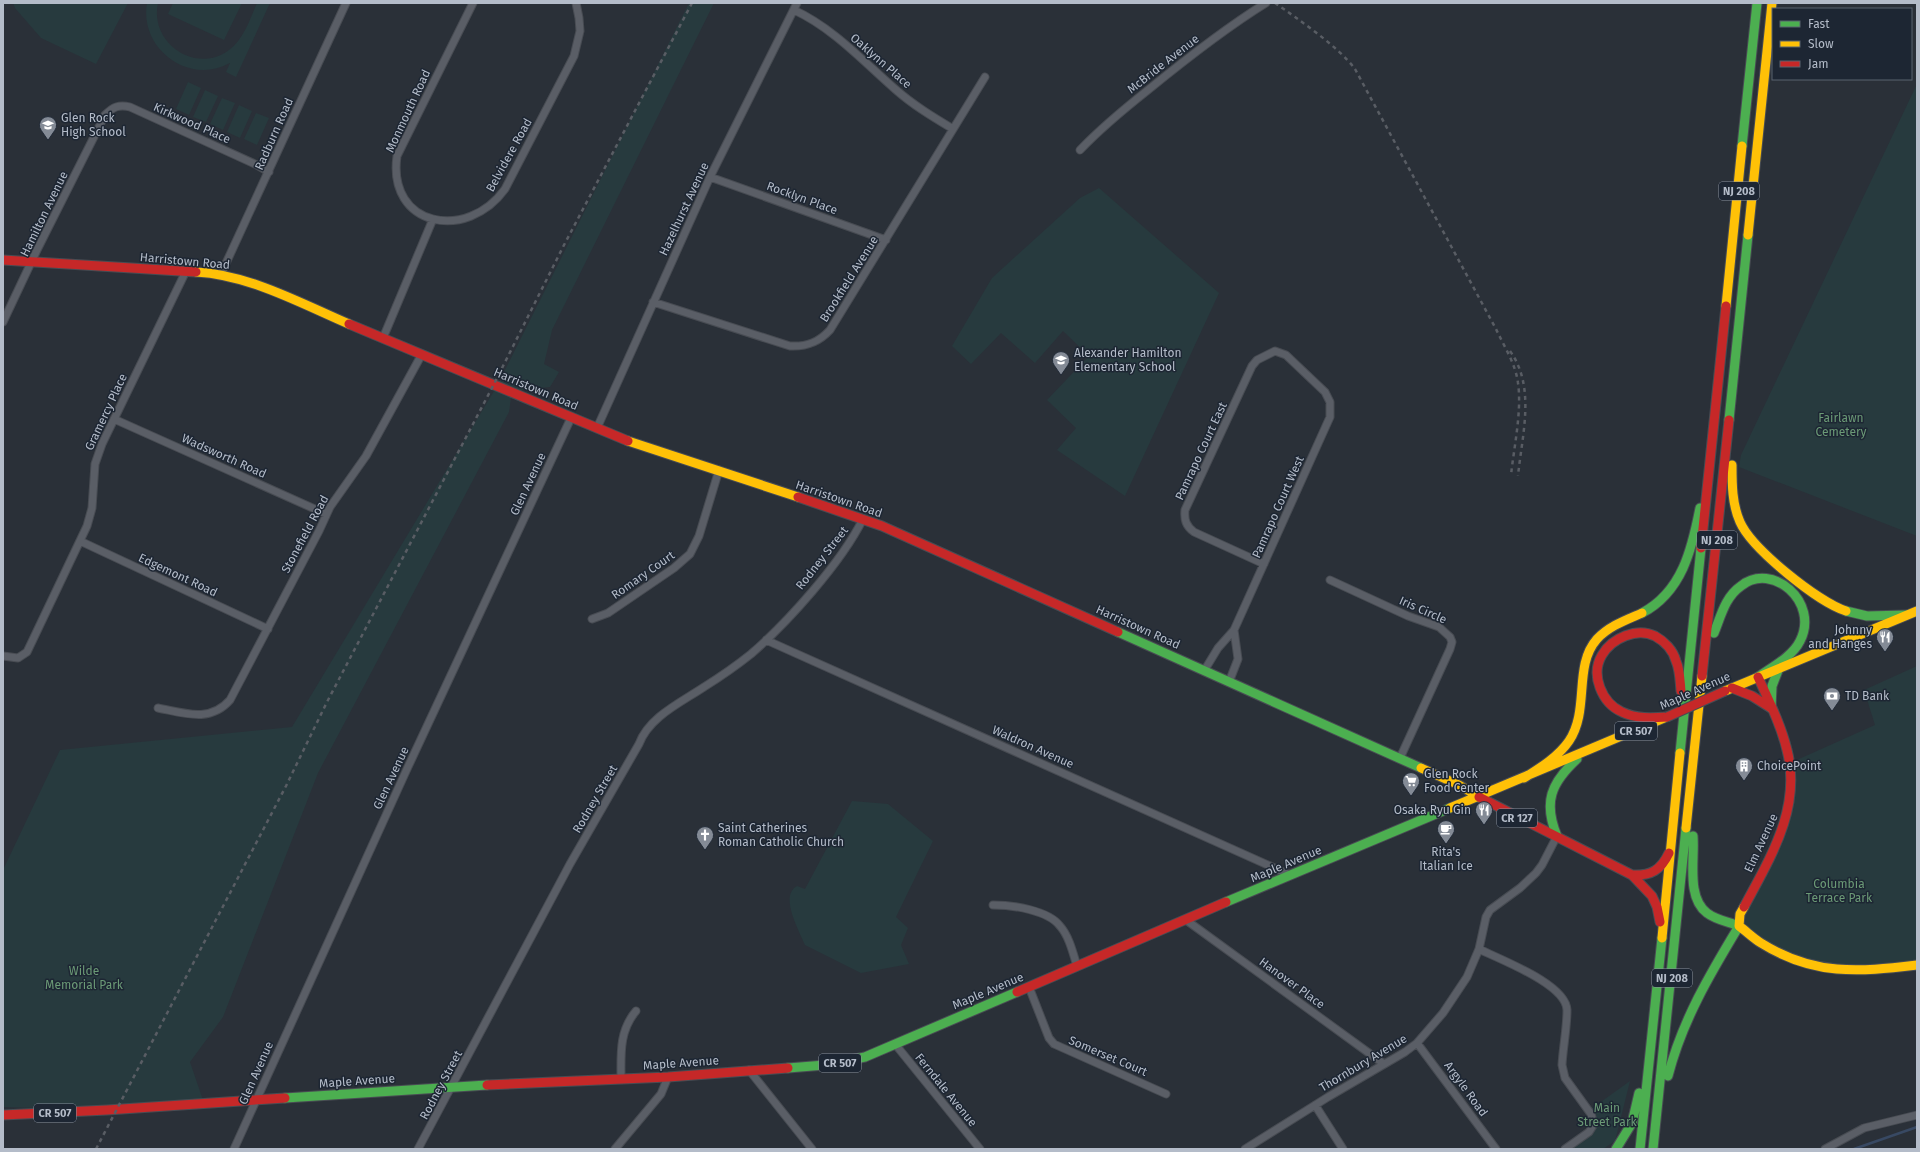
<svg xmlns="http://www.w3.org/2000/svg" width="1920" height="1152" font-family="'Fira Sans',sans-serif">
<rect width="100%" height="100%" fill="#2a3038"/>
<path fill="#273a3e" d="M 13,3 L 128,3 L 96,64 L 41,38 L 15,8 Z
M 147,3 L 158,3 C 149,43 196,75 229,50 C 244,39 250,19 257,3 L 270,3 L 236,77 L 226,72 L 230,63 C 188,86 139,48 147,3 Z
M 173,3 L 242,3 L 224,40 L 168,14 Z
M 689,3 L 714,3 L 552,330 L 544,364 L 559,372 L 550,387 L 512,391 L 509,412 L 318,773 L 223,1017 L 190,1062 L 204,1103 L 107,1110 L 3,1107 L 3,870 L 60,750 L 292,727 L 497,386 Z
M 188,82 L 201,88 L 189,115 L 176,109 Z
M 1917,84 L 1917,536 L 1739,467 L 1741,455 Z
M 205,90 L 218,96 L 206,122 L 193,117 Z
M 222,98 L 235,103 L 223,130 L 210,124 Z
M 239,105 L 252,111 L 240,138 L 227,132 Z
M 256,113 L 269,118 L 257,145 L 244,139 Z
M 1099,188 L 1219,293 L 1125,496 L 1057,450 L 1076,428 L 1047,400 L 1089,356 L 1063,331 L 1035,363 L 1001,333 L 971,364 L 952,346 L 992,278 L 1080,198 Z
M 1917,666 L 1917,965 L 1862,971 L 1796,959 L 1739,926 L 1785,824 L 1790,763 L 1875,725 L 1864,690 Z
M 852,801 L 888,804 L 933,841 L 896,917 L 908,928 L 901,945 L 909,964 L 861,973 L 805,945 C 799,930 779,896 797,886 L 805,889 Z
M 1630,1081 L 1615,1141 L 1603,1149 L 1565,1149 L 1592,1129 L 1591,1109 Z"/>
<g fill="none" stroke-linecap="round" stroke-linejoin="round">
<path stroke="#384963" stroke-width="2.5" d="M 1854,1149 L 1917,1127"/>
<g stroke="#484c53" stroke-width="9">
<path id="street" d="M 473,3 L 397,156 C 387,227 467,242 505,189 L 574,56 L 580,31 L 579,18 L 576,3
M 794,10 C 833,28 863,61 895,89 C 913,105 933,117 953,129
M 1080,150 C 1101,128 1124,109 1148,90 C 1186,59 1224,29 1266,3
M 710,177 L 886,240
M 221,274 L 346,3
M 653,302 L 790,346 C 807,347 819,342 830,330 L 985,77
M 3,322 L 37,250 L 105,115 C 113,107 119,104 130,107 L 257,165 L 269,172
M 383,338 L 433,219
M 114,419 L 326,514
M 597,428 L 710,177 L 797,3
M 80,541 L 268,629
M 1330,580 L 1408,616 L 1439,627 L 1450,637 L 1452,642 L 1450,649 L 1400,758
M 592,619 L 608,613 L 674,568 L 690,554 L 699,536 L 719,470
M 766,640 L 1290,875
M 3,656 L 18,658 L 27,652 L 87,526 L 92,508 L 95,464 L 102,444 L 186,271
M 1204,671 L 1218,648 L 1234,630
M 1229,682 L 1238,659 L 1234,630 L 1330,417 L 1330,402 L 1325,392 L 1286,355 L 1275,351 L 1257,360 L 1252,366 L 1185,510 C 1184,520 1186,526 1194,532 L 1264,564
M 158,708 C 184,713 210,723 230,700 L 319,531 L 330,507 L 366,456 L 422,354
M 993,905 C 1012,905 1048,910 1060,926 C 1069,936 1073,953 1077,966
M 1186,920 L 1384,1064
M 1479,949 C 1501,960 1566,984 1567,1010 C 1567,1028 1563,1047 1562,1065 L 1565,1078 L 1591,1114 L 1594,1124 L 1589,1132 L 1565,1149
M 1029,987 L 1049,1038 L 1054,1044 L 1166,1094
M 1417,1043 L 1496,1149
M 895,1044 L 980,1149
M 749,1070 L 812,1149
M 621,1078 C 621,1054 619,1031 636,1011
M 1315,1105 L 1343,1149
M 234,1149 L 407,769 L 571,418
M 418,1149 L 570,864 L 639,744 C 649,717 680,703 704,687 C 720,677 736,666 751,654 C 788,622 841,563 863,519
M 615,1149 L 661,1094 L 668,1077
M 1245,1149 L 1328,1097 L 1405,1052 L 1417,1043 L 1443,1013 L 1467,977 L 1479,949 L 1486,917 L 1490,910 L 1520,888 L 1536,873 L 1542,865 L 1557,836
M 1825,1149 L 1864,1128 L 1917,1115"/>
</g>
<g stroke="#484c53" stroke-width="11">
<path id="fast" d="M 1742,146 L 1757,3
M 1729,420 L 1748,235
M 1846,611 L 1867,616 L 1906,615
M 1642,613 C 1682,592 1692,549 1700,508
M 1118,632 L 1421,768
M 1714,633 C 1721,616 1725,597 1741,586 C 1772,561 1820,602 1800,641 C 1792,657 1772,667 1758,677
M 1771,708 L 1772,686 L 1779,668
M 1680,753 L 1701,548
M 1557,836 C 1543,802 1551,783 1577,759
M 1226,902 L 1450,808
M 788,1068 L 825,1065 L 865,1057 L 1017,992
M 1668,1076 C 1682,1021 1710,974 1739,926 C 1729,922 1716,920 1707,913 C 1686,897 1695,859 1693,836
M 285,1098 L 487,1085
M 1616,1149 L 1632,1123 L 1639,1093
M 1640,1149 L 1662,938
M 1653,1149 L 1686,828"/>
</g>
<g stroke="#484c53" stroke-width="11">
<path id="slow" d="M 1748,235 L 1772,3
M 196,272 C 250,275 300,303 349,324
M 1726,306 L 1742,146
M 628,441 L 798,497
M 1732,465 C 1732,484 1732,504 1740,522 C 1752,549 1818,602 1846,611
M 1725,691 L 1917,611
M 1421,768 L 1459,785 L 1479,797
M 1524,778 C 1540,768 1558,757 1569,741 C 1590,710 1573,666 1597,639 C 1609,626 1626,620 1642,613
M 1450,808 L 1664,718
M 1686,828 L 1702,676
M 1744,907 L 1740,914 L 1739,926 C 1746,931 1753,938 1761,943 C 1814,976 1858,972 1917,965
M 1662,938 L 1680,753"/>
</g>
<g stroke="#484c53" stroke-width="11">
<path id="jam" d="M 3,260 L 196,272
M 349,324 L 628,441
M 798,497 L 882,526 L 1118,632
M 1701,548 L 1726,306
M 1702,676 L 1729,420
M 1732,688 L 1752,696 L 1771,708
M 1667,717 C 1652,718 1636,719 1622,712 C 1602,703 1590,675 1602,655 C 1612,638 1637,627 1655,636 C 1664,641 1673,650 1676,661 C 1680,670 1680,681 1681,691
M 1479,797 L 1632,875 L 1652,896 L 1657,907 L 1660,922
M 1632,875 C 1651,876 1661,870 1669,853
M 1744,907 C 1770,858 1802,808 1787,750 C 1781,725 1769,701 1758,677
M 1017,992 L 1226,902
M 487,1085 L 668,1077 L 788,1068
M 3,1115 L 107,1110 L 285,1098"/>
</g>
<use href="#street" stroke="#5a5e66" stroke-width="7"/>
<use href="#fast" stroke="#4caf50" stroke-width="9"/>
<use href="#slow" stroke="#ffc107" stroke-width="9"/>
<use href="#jam" stroke="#c62828" stroke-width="9"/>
<path stroke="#595d64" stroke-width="2.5" stroke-dasharray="4 4" stroke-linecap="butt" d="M 1275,3 C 1298,19 1339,47 1355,69 L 1496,329 C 1504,346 1516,365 1518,383 C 1522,411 1514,447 1511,475
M 1510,351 C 1536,387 1522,435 1518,476
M 96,1149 L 286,786 L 327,702 L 494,384 L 564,245 L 692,3"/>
<g stroke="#484c55" stroke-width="11" stroke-linecap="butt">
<path id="jam-bridge" d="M 1667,717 L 1725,691"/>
</g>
<use href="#jam-bridge" stroke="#c62828" stroke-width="9"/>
</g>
<defs>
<g id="school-pin" transform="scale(0.9)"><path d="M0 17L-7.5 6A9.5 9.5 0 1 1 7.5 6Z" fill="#848b96" stroke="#1d2633"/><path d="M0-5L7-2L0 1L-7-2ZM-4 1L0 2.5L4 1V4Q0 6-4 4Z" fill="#fff"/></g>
<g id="restaurant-pin" transform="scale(0.9)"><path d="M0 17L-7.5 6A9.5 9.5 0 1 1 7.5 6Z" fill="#848b96" stroke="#1d2633"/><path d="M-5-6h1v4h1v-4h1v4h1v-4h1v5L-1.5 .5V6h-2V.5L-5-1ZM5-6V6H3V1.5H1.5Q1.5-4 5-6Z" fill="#fff"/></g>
<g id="bank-pin" transform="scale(0.9)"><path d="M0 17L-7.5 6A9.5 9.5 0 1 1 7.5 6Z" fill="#848b96" stroke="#1d2633"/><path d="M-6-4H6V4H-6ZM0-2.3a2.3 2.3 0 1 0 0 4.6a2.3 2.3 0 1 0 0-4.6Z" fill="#fff"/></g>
<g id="building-pin" transform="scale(0.9)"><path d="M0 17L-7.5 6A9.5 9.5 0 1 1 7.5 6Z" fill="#848b96" stroke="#1d2633"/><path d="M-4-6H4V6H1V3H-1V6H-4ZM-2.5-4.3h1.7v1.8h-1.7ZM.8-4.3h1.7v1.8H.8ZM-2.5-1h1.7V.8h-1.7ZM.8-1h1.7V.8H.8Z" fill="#fff"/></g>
<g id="supermarket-pin" transform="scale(0.9)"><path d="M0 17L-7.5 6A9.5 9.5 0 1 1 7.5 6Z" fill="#848b96" stroke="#1d2633"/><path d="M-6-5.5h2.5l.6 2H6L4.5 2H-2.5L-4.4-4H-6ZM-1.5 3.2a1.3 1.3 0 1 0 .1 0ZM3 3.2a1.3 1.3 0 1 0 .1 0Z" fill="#fff"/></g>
<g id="cafe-pin" transform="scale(0.9)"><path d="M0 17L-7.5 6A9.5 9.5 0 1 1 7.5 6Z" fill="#848b96" stroke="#1d2633"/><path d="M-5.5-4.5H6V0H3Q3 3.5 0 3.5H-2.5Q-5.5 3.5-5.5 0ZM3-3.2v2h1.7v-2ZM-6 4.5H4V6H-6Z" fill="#fff"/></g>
<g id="church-pin" transform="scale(0.9)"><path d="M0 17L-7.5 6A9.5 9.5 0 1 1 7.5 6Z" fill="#848b96" stroke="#1d2633"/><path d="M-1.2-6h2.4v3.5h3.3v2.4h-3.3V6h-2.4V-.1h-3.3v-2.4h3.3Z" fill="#fff"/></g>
</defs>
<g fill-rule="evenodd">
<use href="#school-pin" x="48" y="125"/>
<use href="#school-pin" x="1061" y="360"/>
<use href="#restaurant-pin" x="1885" y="637"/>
<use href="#bank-pin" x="1832" y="696"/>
<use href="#building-pin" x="1744" y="766"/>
<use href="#supermarket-pin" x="1411" y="781"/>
<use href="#restaurant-pin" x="1484" y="810"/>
<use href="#cafe-pin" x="1446" y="829"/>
<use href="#church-pin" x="705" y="835"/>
</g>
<g text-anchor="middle" stroke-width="3" stroke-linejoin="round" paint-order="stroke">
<g fill="#1d2633" stroke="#878f9c" stroke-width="1">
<rect x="1719" y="182" width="40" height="18" rx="3"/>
<rect x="1697" y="531" width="40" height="18" rx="3"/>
<rect x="1615" y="722" width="42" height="18" rx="3"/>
<rect x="1497" y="809" width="40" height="18" rx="3"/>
<rect x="1652" y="969" width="40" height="18" rx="3"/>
<rect x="819" y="1054" width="42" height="18" rx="3"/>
<rect x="34" y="1104" width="42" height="18" rx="3"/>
</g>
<g font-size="11" font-weight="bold" fill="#b4bcc9">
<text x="1739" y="195">NJ 208</text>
<text x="1717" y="544">NJ 208</text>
<text x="1636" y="735">CR 507</text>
<text x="1517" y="822">CR 127</text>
<text x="1672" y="982">NJ 208</text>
<text x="840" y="1067">CR 507</text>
<text x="55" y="1117">CR 507</text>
</g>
<g font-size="12" fill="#b4bcc9" stroke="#1d2633">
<text transform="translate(881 61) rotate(41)" y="4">Oaklynn Place</text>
<text transform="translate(1163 64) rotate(-38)" y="4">McBride Avenue</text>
<text transform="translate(408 111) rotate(-65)" y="4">Monmouth Road</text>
<text transform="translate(192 123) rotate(24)" y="4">Kirkwood Place</text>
<text transform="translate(274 134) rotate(-66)" y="4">Radburn Road</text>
<text transform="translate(509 155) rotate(-61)" y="4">Belvidere Road</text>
<text transform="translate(802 198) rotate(20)" y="4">Rocklyn Place</text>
<text transform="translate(684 209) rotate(-65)" y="4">Hazelhurst Avenue</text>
<text transform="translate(44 214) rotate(-64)" y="4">Hamilton Avenue</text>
<text transform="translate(185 261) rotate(5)" y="4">Harristown Road</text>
<text transform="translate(849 279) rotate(-58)" y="4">Brookfield Avenue</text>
<text transform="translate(536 389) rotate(23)" y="4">Harristown Road</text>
<text transform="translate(106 412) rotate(-65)" y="4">Gramercy Place</text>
<text transform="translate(1201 451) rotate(-65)" y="4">Pamrapo Court East</text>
<text transform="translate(224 456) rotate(24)" y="4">Wadsworth Road</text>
<text transform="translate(528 484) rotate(-65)" y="4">Glen Avenue</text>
<text transform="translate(839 499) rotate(19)" y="4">Harristown Road</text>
<text transform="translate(1278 507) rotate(-66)" y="4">Pamrapo Court West</text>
<text transform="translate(305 534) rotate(-62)" y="4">Stonefield Road</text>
<text transform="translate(822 558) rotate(-52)" y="4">Rodney Street</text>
<text transform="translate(178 575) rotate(25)" y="4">Edgemont Road</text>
<text transform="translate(643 575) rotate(-35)" y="4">Romary Court</text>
<text transform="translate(1423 610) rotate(24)" y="4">Iris Circle</text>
<text transform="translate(1138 627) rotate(24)" y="4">Harristown Road</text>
<text transform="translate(1695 691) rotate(-24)" y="4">Maple Avenue</text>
<text transform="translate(1033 747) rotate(24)" y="4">Waldron Avenue</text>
<text transform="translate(391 778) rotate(-65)" y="4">Glen Avenue</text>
<text transform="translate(595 799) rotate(-60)" y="4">Rodney Street</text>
<text transform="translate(1761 843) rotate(-65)" y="4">Elm Avenue</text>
<text transform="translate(1286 864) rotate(-23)" y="4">Maple Avenue</text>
<text transform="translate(1292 983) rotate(36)" y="4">Hanover Place</text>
<text transform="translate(988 991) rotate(-23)" y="4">Maple Avenue</text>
<text transform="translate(1108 1056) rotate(23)" y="4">Somerset Court</text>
<text transform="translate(681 1063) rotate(-4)" y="4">Maple Avenue</text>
<text transform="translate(1363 1063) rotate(-31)" y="4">Thornbury Avenue</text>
<text transform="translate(256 1073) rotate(-66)" y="4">Glen Avenue</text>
<text transform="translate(357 1081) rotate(-4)" y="4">Maple Avenue</text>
<text transform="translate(441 1085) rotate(-62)" y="4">Rodney Street</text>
<text transform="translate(1466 1089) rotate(54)" y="4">Argyle Road</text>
<text transform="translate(946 1090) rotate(51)" y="4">Ferndale Avenue</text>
</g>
<g font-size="12" fill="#b4bcc9" stroke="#1d2633" text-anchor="start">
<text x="61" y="122">Glen Rock<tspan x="61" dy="14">High School</tspan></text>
<text x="1074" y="357">Alexander Hamilton<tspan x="1074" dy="14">Elementary School</tspan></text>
<text x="1872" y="634" text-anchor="end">Johnny<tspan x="1872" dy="14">and Hanges</tspan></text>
<text x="1845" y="700">TD Bank</text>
<text x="1757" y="770">ChoicePoint</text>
<text x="1424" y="778">Glen Rock<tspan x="1424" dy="14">Food Center</tspan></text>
<text x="1471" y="814" text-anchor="end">Osaka Ryu Gin</text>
<text x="718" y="832">Saint Catherines<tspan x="718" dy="14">Roman Catholic Church</tspan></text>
<text x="1446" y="856" text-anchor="middle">Rita's<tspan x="1446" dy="14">Italian Ice</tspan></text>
</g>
<g font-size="12" fill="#6b9a76" stroke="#1d2633">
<text x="1841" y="422">Fairlawn<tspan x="1841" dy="14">Cemetery</tspan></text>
<text x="1839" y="888">Columbia<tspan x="1839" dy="14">Terrace Park</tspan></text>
<text x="84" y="975">Wilde<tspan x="84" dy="14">Memorial Park</tspan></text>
<text x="1607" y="1112">Main<tspan x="1607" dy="14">Street Park</tspan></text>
</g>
</g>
<rect width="1920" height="1152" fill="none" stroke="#b4bcc9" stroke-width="8"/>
<rect x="1772" y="8" width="140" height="72" fill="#1d2633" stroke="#59626f"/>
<rect x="1780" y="21" width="20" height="6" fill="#4caf50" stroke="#59626f"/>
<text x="1808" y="28" font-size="12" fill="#b4bcc9">Fast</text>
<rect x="1780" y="41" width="20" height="6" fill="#ffc107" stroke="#59626f"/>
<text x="1808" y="48" font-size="12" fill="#b4bcc9">Slow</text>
<rect x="1780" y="61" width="20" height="6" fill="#c62828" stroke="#59626f"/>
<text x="1808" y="68" font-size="12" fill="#b4bcc9">Jam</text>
</svg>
